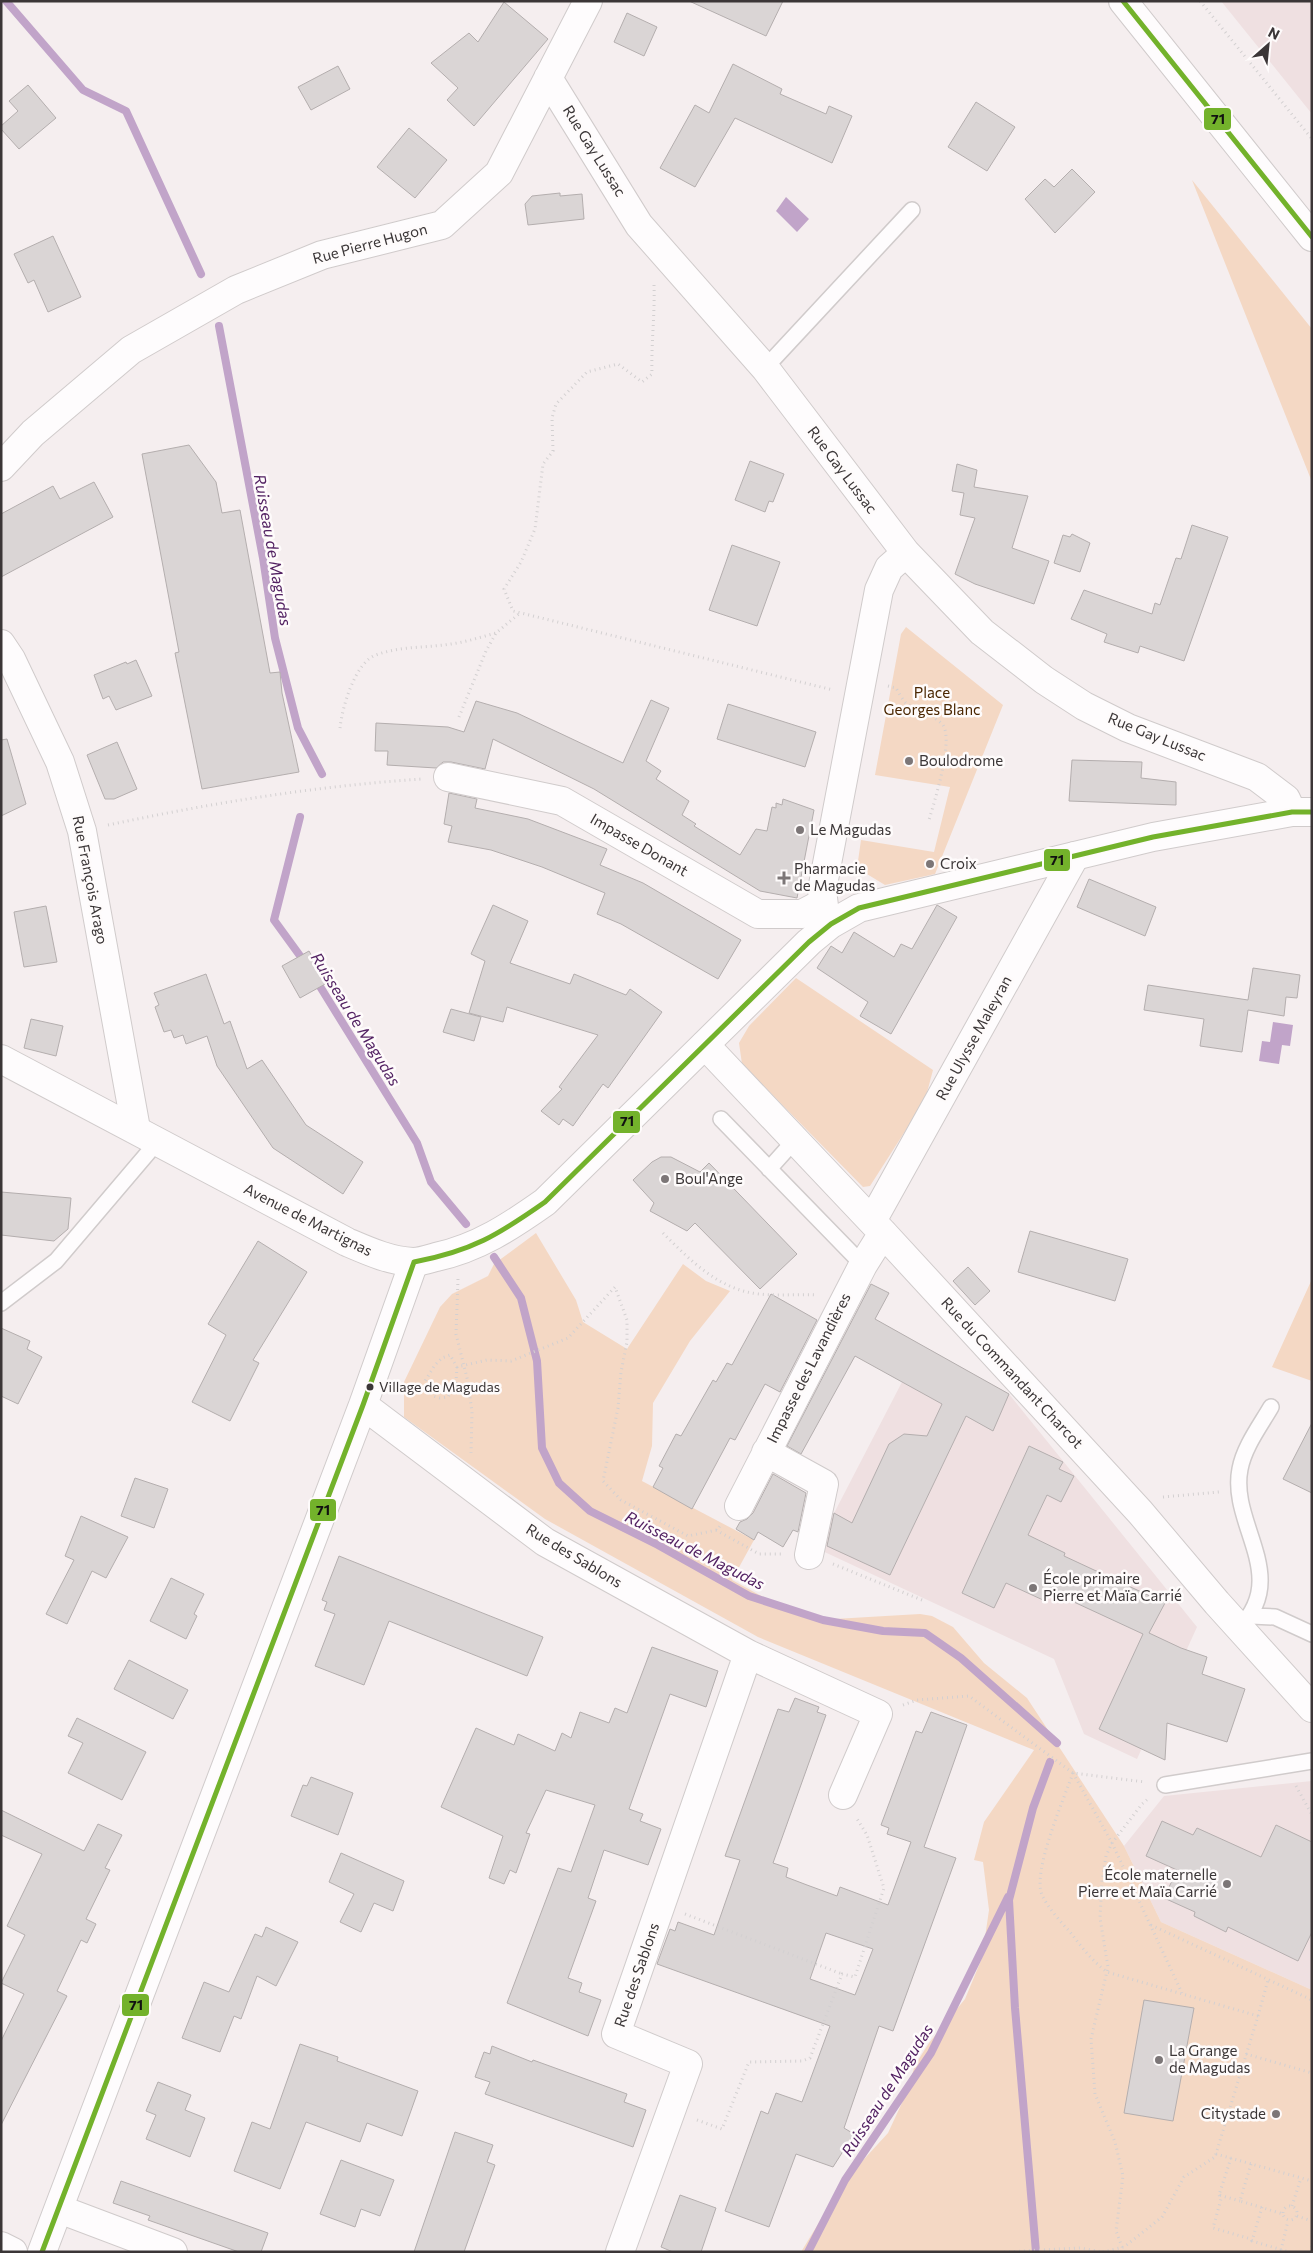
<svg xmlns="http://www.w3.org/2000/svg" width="1313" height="2253" font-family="Commissioner,sans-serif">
<rect width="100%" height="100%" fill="#f5eeef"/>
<path fill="#efe0e1" d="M 1221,1 L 1312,1 L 1312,114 Z
M 948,1360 L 1009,1394 L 1197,1627 L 1137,1759 L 1084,1734 L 1054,1659 L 816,1548 L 902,1382 L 928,1396 Z
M 1312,1781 L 1312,1990 L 1161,1922 L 1124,1846 L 1164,1796 Z"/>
<path fill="#f4d8c4" d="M 1192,180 L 1312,329 L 1312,482 Z
M 906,627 L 1003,705 L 935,874 L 885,885 L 857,868 L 861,840 L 934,852 L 950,787 L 875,775 L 901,634 Z
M 796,978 L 933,1070 L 925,1100 L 870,1186 L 863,1187 L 742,1064 L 739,1043 L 749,1026 Z
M 536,1233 L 576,1300 L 583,1322 L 627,1349 L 683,1264 L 706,1281 L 730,1291 L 690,1341 L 653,1403 L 652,1446 L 642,1481 L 754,1540 L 732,1580 L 778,1605 L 817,1620 L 920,1614 L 932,1616 L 953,1627 L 984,1663 L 1027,1698 L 1124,1846 L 1161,1922 L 1312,1990 L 1312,2252 L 801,2252 L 845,2180 L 888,2133 L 907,2092 L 915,2065 L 929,2043 L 965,1999 L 982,1958 L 989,1910 L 983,1862 L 974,1860 L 984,1822 L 1034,1750 L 758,1637 L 545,1519 L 404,1417 L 404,1382 L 440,1307 L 452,1294 L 488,1276 L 494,1264 Z
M 1312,1279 L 1312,1381 L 1272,1367 Z"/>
<path fill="#c1a4c9" d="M 786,197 L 809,219 L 797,232 L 776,211 Z
M 1273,1022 L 1293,1025 L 1290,1046 L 1282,1045 L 1279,1064 L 1259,1061 L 1262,1041 L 1270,1042 Z"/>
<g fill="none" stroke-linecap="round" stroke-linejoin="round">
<path stroke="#c1a4c9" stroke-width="8" d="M 6,1 L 83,90 L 126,111 L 201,274
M 219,326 L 263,558 L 275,638 L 298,728 L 322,774
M 300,817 L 274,920 L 306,964
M 316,980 L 417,1143 L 431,1182 L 466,1224
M 494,1257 L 521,1298 L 537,1361 L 542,1448 L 559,1483 L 590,1511 L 658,1545 L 749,1596 L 823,1620 L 883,1631 L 925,1633 L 961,1658 L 1057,1743
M 808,2252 L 845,2180 L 931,2053 L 1008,1897
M 1036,2252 L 1015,2008 L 1009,1900 L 1033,1808 L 1050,1762"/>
</g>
<path fill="#dad5d5" stroke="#b4aeae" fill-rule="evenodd" d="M 689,1 L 783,1 L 766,36 Z
M 504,2 L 548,39 L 474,126 L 447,100 L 458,88 L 431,63 L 469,33 L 478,42 Z
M 627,13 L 657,27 L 644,56 L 614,42 Z
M 733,64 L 782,89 L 780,94 L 826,114 L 829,106 L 852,116 L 832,163 L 735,118 L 695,187 L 660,168 L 695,105 L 709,113 Z
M 338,66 L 350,89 L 311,110 L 298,87 Z
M 28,85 L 56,118 L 19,149 L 1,129 L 1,126 L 18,111 L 9,101 Z
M 976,102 L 1015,127 L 987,171 L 948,147 Z
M 409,128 L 447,160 L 415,198 L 377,167 Z
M 1072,169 L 1095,192 L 1055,233 L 1025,199 L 1045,179 L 1054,187 Z
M 560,193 L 560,196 L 582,194 L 584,219 L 528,225 L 525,204 L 532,196 Z
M 53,236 L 81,297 L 48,312 L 34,280 L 28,283 L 14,254 Z
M 189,445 L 216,482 L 222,513 L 240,510 L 270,673 L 280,672 L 282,693 L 299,772 L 202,789 L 175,653 L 179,652 L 142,454 Z
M 750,461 L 784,474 L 773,502 L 769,501 L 765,512 L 735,500 Z
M 957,464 L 977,470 L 974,487 L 1028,496 L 1012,548 L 1049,561 L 1034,604 L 975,584 L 955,574 L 975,518 L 960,515 L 964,493 L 952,491 Z
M 94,482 L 113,517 L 1,577 L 1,514 L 53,486 L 60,499 Z
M 1192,525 L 1228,537 L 1184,661 L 1140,646 L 1138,653 L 1104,642 L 1107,634 L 1071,619 L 1084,590 L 1152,614 L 1155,603 L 1160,605 L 1176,558 L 1181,559 Z
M 1072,534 L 1090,543 L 1080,572 L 1054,563 L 1063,535 L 1070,537 Z
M 732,545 L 780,562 L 757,626 L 709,610 Z
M 136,660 L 152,696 L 116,710 L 109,696 L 103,699 L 94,675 L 126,662 L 127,664 Z
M 651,700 L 669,708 L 646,761 L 661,771 L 656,779 L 689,801 L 682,815 L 696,824 L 694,826 L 740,855 L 756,829 L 767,831 L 772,807 L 776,808 L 776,803 L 782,805 L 783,799 L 814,810 L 797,898 L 760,891 L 594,789 L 493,739 L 485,769 L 451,762 L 443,762 L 436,768 L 387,765 L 388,751 L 375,751 L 376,723 L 448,727 L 464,732 L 476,701 L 517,713 L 623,763 Z
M 728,704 L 816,732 L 805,767 L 717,739 Z
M 7,739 L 26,804 L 1,816 L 1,740 Z
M 117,742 L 137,789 L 114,799 L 105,799 L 87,755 Z
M 1072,760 L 1142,762 L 1141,778 L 1176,782 L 1176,805 L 1069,801 Z
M 449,793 L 477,799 L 475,808 L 528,819 L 607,849 L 600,865 L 643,883 L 741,940 L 718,979 L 621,924 L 597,914 L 605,893 L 542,867 L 491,850 L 448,842 L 452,826 L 444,824 Z
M 1089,879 L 1156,907 L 1145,936 L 1077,907 Z
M 493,905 L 528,921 L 510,963 L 570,984 L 574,974 L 626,995 L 630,989 L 662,1012 L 608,1088 L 603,1084 L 573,1126 L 563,1119 L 559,1125 L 541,1111 L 562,1089 L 559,1087 L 598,1035 L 507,1007 L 503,1022 L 469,1013 L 485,961 L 471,954 Z
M 937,905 L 957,917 L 891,1034 L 860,1016 L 868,1002 L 817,968 L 831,946 L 842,953 L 854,932 L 894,957 L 901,944 L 912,949 Z
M 46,906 L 57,962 L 24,967 L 14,912 Z
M 309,951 L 327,983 L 300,998 L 282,966 Z
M 1253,968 L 1300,975 L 1297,998 L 1286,997 L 1284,1016 L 1248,1010 L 1242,1052 L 1200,1046 L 1204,1019 L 1144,1010 L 1148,985 L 1248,1000 Z
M 206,974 L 224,1024 L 230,1021 L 247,1069 L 262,1060 L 306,1125 L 363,1162 L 343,1194 L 273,1148 L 217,1066 L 207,1036 L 186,1044 L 183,1035 L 174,1038 L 171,1030 L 164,1032 L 155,1007 L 159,1005 L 154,993 Z
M 451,1009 L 481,1017 L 474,1041 L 443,1032 Z
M 31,1019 L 63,1026 L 56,1056 L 24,1048 Z
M 661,1157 L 671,1157 L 700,1172 L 709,1163 L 797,1254 L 760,1289 L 695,1223 L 687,1231 L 650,1211 L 654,1203 L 633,1180 L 652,1162 Z
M 1,1192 L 71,1198 L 68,1229 L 54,1241 L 1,1235 Z
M 1030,1231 L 1128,1259 L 1115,1301 L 1018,1272 Z
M 258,1241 L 307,1272 L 253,1360 L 259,1363 L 230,1421 L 192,1402 L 226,1335 L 208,1324 Z
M 968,1267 L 990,1291 L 975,1305 L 953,1281 Z
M 871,1284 L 889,1293 L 875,1319 L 1009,1394 L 993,1431 L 966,1416 L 890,1575 L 827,1546 L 834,1513 L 852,1523 L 889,1444 L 904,1434 L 927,1436 L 942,1404 L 855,1356 L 801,1454 L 787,1446 Z
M 771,1294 L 817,1320 L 780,1392 L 765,1384 L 735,1440 L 730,1438 L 692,1509 L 653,1487 L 663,1468 L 659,1466 L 676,1434 L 681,1436 L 713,1380 L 716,1382 L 727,1363 L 732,1365 Z
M 1,1328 L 30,1341 L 27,1349 L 42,1357 L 18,1404 L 1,1396 Z
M 1312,1423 L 1312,1493 L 1283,1479 Z
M 1029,1446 L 1063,1462 L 1059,1469 L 1074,1476 L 1061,1502 L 1047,1495 L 1028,1535 L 1065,1553 L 1064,1556 L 1165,1603 L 1149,1633 L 1181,1648 L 1207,1657 L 1202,1674 L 1245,1689 L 1227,1742 L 1167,1723 L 1165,1760 L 1099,1729 L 1143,1634 L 1048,1590 L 1043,1600 L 1006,1583 L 994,1608 L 962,1593 Z
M 773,1474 L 806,1493 L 798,1532 L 793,1530 L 783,1547 L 758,1532 L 754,1540 L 736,1529 L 740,1522 L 747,1519 L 753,1513 Z
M 135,1478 L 168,1489 L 154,1528 L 121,1516 Z
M 81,1516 L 128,1537 L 106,1578 L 92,1571 L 67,1624 L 46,1614 L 74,1560 L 65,1556 Z
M 339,1556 L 543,1637 L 527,1676 L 389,1621 L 364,1685 L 315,1666 L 335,1614 L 324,1610 L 327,1602 L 322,1600 Z
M 171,1578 L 204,1594 L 194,1614 L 197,1616 L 186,1639 L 150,1621 Z
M 652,1647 L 718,1671 L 706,1707 L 670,1694 L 652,1744 L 629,1809 L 643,1814 L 640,1821 L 661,1829 L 648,1865 L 604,1850 L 588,1898 L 596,1901 L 568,1978 L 582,1983 L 579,1992 L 601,2000 L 588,2036 L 507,2003 L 558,1868 L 571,1872 L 595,1805 L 546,1790 L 526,1833 L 530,1834 L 516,1873 L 510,1870 L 504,1884 L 489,1878 L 503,1836 L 441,1807 L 476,1728 L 514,1745 L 518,1734 L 555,1751 L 562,1733 L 571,1738 L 580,1712 L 609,1723 L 615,1708 L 627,1713 Z
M 129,1660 L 188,1690 L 173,1719 L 114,1689 Z
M 795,1698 L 819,1707 L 817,1712 L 826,1715 L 773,1863 L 788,1868 L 786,1877 L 807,1885 L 837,1896 L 840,1887 L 888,1905 L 911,1842 L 887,1834 L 889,1828 L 881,1825 L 916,1731 L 922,1733 L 931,1712 L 967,1725 L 924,1847 L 956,1858 L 893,2031 L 879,2026 L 844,2128 L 854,2134 L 833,2167 L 796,2154 L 769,2227 L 725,2211 L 761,2111 L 768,2114 L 776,2093 L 802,2102 L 830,2026 L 657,1964 L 670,1929 L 675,1931 L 678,1922 L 714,1935 L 740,1860 L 725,1856 L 778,1709 L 789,1712 ZM 826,1933 L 873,1949 L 855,1995 L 810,1979 Z
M 77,1718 L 146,1752 L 122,1800 L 68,1773 L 83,1743 L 68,1736 Z
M 311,1777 L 353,1793 L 338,1835 L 291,1816 L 303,1785 L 307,1786 Z
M 1,1810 L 84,1851 L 98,1824 L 122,1835 L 105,1868 L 110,1870 L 86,1919 L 96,1924 L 87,1943 L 81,1940 L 57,1991 L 67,1996 L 1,2125 L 1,2041 L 24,1994 L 1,1983 L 25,1935 L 7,1926 L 42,1854 L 1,1835 Z
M 1162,1821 L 1193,1835 L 1197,1828 L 1261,1857 L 1276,1825 L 1312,1842 L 1312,1932 L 1298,1961 L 1228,1927 L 1226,1932 L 1194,1916 L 1195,1912 L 1164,1898 L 1177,1870 L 1146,1856 Z
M 341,1853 L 404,1881 L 393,1911 L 374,1903 L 361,1932 L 340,1922 L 354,1894 L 329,1882 Z
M 266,1927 L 298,1942 L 276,1986 L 257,1976 L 241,2019 L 234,2016 L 220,2052 L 182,2038 L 204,1982 L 229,1992 L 255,1934 L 262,1937 Z
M 1144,2000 L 1194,2008 L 1173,2121 L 1124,2113 Z
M 300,2044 L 338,2057 L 337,2061 L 418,2091 L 402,2136 L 367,2123 L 360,2142 L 306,2122 L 280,2189 L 234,2171 L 252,2122 L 270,2129 Z
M 492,2046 L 532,2062 L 533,2060 L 627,2094 L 624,2102 L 646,2110 L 633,2147 L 485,2094 L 490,2082 L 475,2077 L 484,2052 L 490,2054 Z
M 158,2082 L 191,2095 L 185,2110 L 205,2118 L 190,2157 L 146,2139 L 156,2115 L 146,2111 Z
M 455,2132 L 493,2145 L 487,2162 L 495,2165 L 464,2252 L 414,2252 Z
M 341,2160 L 394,2180 L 380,2216 L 361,2209 L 355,2227 L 320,2214 Z
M 121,2181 L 268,2233 L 261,2252 L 239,2252 L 148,2220 L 150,2216 L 113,2203 Z
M 680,2195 L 716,2208 L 701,2252 L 673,2252 L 661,2247 Z"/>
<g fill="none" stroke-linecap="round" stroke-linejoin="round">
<g stroke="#d0cbcb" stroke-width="18">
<path id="lane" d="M 765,368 L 912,210
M 721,1119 L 863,1265
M 769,1169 L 795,1140
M 1,1303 L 56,1261 L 158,1141
M 1251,1616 L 1275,1617 L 1312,1634
M 1239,1628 C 1291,1576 1229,1524 1240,1469 C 1244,1447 1260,1426 1271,1407
M 1165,1785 L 1312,1761"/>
</g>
<g stroke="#d0cbcb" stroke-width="30">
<path id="street" d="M 548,78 L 639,225 L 765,368 L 906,553 L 982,632 L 1044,680 L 1084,706 L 1128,728 L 1257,777 L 1286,799 L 1292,812
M 1,467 L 33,433 L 131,350 L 236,290 L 322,255 L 442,225 L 499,173 L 588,1
M 1,644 L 11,659 L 60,762 L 82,831 L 136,1129
M 448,777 L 562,801 L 758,914 L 802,914 L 823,903
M 829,920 L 825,914 L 822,890 L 879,590 L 889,568 L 906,553
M 705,1045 L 883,1233 L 1140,1512 L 1217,1603 L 1312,1708
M 872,1221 L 1075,856
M 363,1405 L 545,1542 L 748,1654 L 616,2034 L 688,2064 L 620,2252
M 766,1452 L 824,1484 L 809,1555
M 739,1506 L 863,1265 L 883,1233
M 748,1654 L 878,1714 L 843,1795
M 59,2209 L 173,2252
M 1,2246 L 13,2252
M 42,2252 L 363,1405 L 414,1262"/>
</g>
<g stroke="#d0cbcb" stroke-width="30">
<path id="secondary" d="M 1,1059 L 347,1242 C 368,1251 390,1261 413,1262 C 420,1262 429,1259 436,1257 C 478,1248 511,1226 545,1202 L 809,942 L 831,924 L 859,908 L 1153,837 L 1292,812 L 1312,812"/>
</g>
<g stroke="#d0cbcb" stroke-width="30">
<path id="primary" d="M 1123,1 L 1312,237"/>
</g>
<path stroke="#d3d0d1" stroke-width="3" stroke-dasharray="1 4" stroke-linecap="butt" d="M 1200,1 L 1312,139
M 654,285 C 655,315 651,344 652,374 L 642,382 L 618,364 L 587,372 L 556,404 L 552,418 L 553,451 L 543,464 L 535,529 L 521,562 L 504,589 L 513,611 L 833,690
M 888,686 L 896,688 C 899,693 903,701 907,704 C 919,710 931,714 941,723 C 956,734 934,803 929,820
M 459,717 L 486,651 L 496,633 L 520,613
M 340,728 C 342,708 355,662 376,655 C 400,646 426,648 451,644 C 466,642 481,637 496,633
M 108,825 C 212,803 316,786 422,779
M 663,1233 C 690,1260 719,1290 759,1294 C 778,1296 798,1294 817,1295
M 458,1279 L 456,1334 L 468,1382 L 472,1412 L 471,1453
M 457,1367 L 456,1382 L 448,1397 L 440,1398 L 433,1396 L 425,1381 L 435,1365 L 442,1358 L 450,1355 L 457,1367 L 487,1360 L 511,1361 L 568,1338 L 615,1287 L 627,1320 L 627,1342 L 621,1372 L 618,1408 L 603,1481 L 621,1500 L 688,1536 L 717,1530 L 720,1526
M 1163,1497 L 1219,1492
M 716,1530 L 759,1554 L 781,1554
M 833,1564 L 922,1600
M 903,1705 L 917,1700 L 969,1696 L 1073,1773 L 1145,1782
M 1073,1773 C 1064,1799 1032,1871 1042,1895 C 1048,1908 1060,1921 1070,1932 C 1081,1946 1092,1961 1107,1972 L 1258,2016 L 1215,2157 L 1184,2177 L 1162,2217 L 1124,2247 L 1103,2252
M 1073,1773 L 1112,1843 L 1182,1993
M 1296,1786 L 1312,1815
M 685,1914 L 842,1974
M 1151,1925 L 1312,2000
M 1258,2016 L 1268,1980
M 1246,2054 L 1312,2073
M 697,2120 L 722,2129 L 749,2062 L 802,2061 L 810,2058 L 842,1974 L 855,1977 L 884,1888 L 867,1835 L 856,1817
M 1216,2154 L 1312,2181
M 1231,2158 L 1219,2195 L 1240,2201
M 1251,2164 L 1240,2201 L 1283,2214
M 1219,2195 L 1221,2199 L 1213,2228 L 1251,2239 L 1252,2241
M1283 2213a7 7 0 1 1 14 0a7 7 0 1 1-14 0Z
M 1292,2206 L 1301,2178
M 1262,2207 L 1252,2241 L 1289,2252
M 1297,2216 L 1312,2221
M 1281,2250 L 1288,2221
M 1004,2252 L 1080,2248 L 1103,2252
M 1124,2252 L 1116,2231 L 1123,2176 L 1115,2142 L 1095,2094 L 1091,2039 L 1108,1967 L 1100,1918 L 1102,1880 L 1106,1856 L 1112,1843 L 1142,1804 L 1149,1798
M 1310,2252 L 1312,2245"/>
<use href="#lane" stroke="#fefcfd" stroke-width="15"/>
<use href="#street" stroke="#fefcfd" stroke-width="28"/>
<use href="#secondary" stroke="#fefcfd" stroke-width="28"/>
<use href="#primary" stroke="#fefcfd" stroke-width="28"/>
<g stroke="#fefbfb" stroke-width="9">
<path id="bus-1" d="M 1123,1 L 1312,237
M 414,1262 C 472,1251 498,1235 545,1202 L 809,942 L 831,924 L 859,908 L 1153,837 L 1292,812 L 1312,812
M 42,2252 L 363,1405 L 414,1262"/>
</g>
<use href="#bus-1" stroke="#73b22b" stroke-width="5"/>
</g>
<g fill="#7c7677" stroke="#fefbfb" stroke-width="2">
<circle cx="909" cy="761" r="5"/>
<circle cx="800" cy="830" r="5"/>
<circle cx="930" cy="864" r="5"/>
<path d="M781.5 870.5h5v5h5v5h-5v5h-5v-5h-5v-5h5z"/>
<circle cx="665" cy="1179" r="5"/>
<circle cx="1033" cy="1588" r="5"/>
<circle cx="1227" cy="1884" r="5"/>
<circle cx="1159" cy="2060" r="5"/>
<circle cx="1276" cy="2114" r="5"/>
</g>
<circle fill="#3b3637" stroke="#fefbfb" stroke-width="2" cx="370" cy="1387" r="4.5"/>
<g text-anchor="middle" stroke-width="5" stroke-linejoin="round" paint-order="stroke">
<g font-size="14" fill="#3b3637" stroke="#fefbfb" text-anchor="start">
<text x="379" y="1392">Village de Magudas</text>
</g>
<g font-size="15" fill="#3b3637" stroke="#fefbfb">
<text transform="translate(594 151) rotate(58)" y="5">Rue Gay Lussac</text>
<text transform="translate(370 244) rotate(-15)" y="5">Rue Pierre Hugon</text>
<text transform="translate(842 470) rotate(53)" y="5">Rue Gay Lussac</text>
<text transform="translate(1157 737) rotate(22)" y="5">Rue Gay Lussac</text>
<text transform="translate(639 845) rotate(30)" y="5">Impasse Donant</text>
<text transform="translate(90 880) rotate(79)" y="5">Rue François Arago</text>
<text transform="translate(974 1038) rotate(-61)" y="5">Rue Ulysse Maleyran</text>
<text transform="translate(308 1220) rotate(27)" y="5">Avenue de Martignas</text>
<text transform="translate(809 1368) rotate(-63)" y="5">Impasse des Lavandières</text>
<text transform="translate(1012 1373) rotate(47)" y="5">Rue du Commandant Charcot</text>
<text transform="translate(574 1556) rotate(31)" y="5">Rue des Sablons</text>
<text transform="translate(637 1975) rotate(-71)" y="5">Rue des Sablons</text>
</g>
<g font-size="15" fill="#4a2601" stroke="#fefbfb">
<text x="932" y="698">Place<tspan x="932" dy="17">Georges Blanc</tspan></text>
</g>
<g font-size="15" fill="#3b3637" stroke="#fefbfb" text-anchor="start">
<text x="919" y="766">Boulodrome</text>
<text x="810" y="835">Le Magudas</text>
<text x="940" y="869">Croix</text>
<text x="794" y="874">Pharmacie<tspan x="794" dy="17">de Magudas</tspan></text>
<text x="675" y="1184">Boul'Ange</text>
<text x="1043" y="1584">École primaire<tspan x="1043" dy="17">Pierre et Maïa Carrié</tspan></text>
<text x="1217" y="1880" text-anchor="end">École maternelle<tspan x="1217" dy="17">Pierre et Maïa Carrié</tspan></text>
<text x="1169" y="2056">La Grange<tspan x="1169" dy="17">de Magudas</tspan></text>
<text x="1266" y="2119" text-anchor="end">Citystade</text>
</g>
<g font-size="16" font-style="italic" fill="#522162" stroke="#fefbfb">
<text transform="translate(273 550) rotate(80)" y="6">Ruisseau de Magudas</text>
<text transform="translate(356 1019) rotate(58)" y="6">Ruisseau de Magudas</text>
<text transform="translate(695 1550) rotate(27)" y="6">Ruisseau de Magudas</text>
<text transform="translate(887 2090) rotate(-57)" y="6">Ruisseau de Magudas</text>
</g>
</g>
<g stroke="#fefbfb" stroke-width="2">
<rect x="1203" y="107" width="29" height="24" rx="5" fill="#73b22b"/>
<rect x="1043" y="848" width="28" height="24" rx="5" fill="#73b22b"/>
<rect x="612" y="1110" width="29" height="24" rx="5" fill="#73b22b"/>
<rect x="309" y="1498" width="28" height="24" rx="5" fill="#73b22b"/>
<rect x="121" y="1993" width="29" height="24" rx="5" fill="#73b22b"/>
</g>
<g font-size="14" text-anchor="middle" font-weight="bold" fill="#111">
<text x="1218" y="124">71</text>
<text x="1057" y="865">71</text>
<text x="627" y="1126">71</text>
<text x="323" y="1515">71</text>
<text x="136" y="2010">71</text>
</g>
<rect width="1313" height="2253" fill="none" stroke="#3b3637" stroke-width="5"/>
<g transform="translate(1268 45) rotate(27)" stroke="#fefbfb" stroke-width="4" paint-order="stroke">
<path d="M0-4L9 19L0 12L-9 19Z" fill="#3b3637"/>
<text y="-8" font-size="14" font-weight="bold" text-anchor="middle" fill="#3b3637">N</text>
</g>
</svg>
